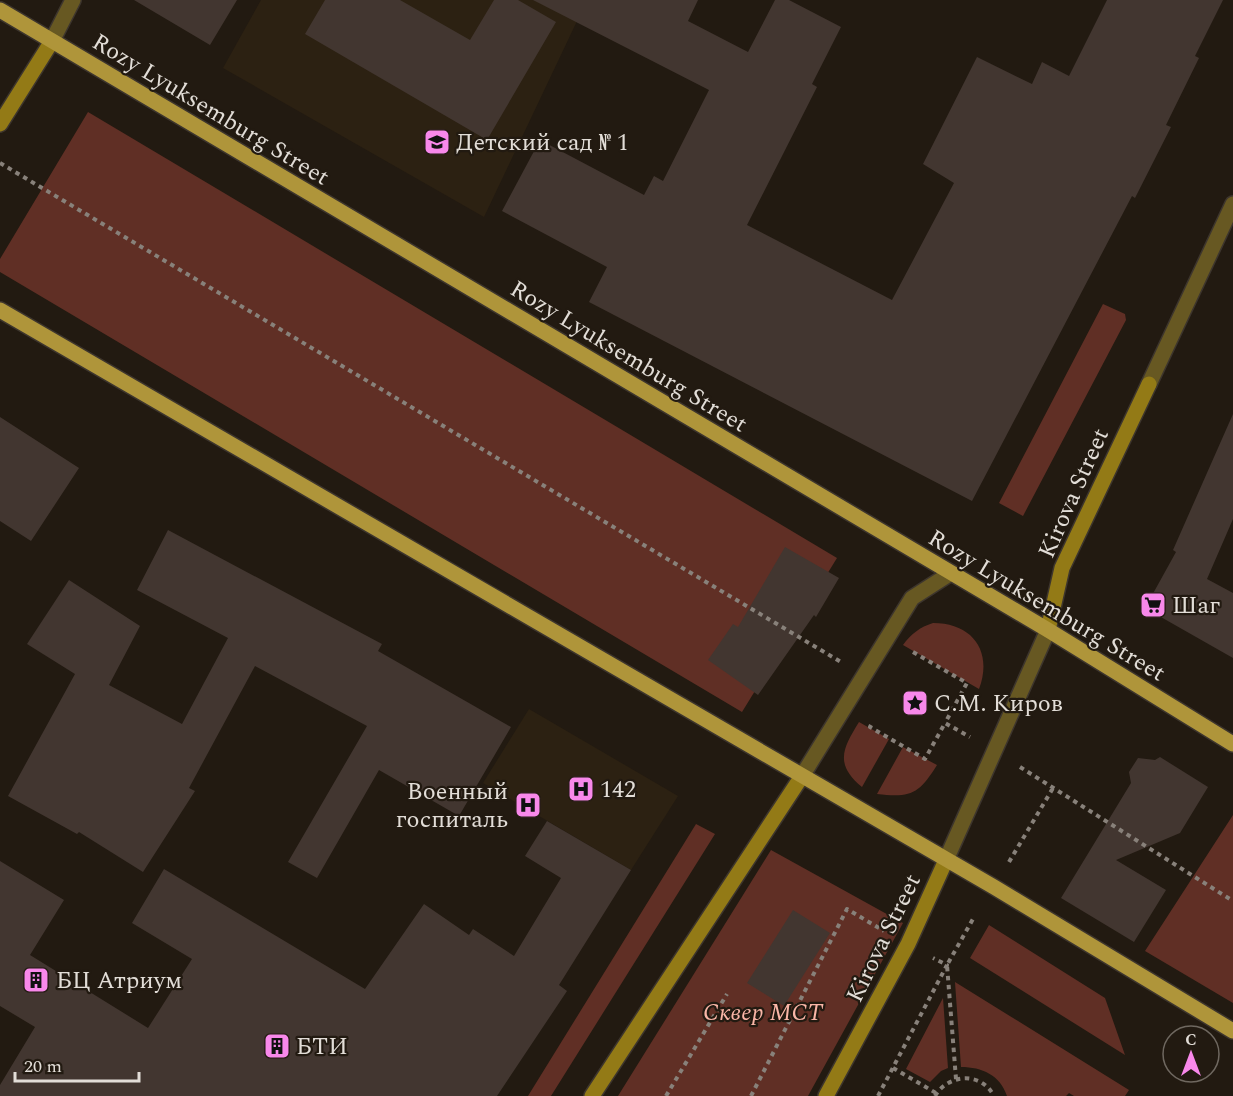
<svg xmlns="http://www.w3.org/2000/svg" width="1233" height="1096" font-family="Spectral,serif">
<rect width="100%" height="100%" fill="#221a11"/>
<path fill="#2c2112" d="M 261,0 L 587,0 L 484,217 L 223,68 Z
M 529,709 L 678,796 L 631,870 L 483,783 Z"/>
<path fill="#602f25" d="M 88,112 L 837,558 L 742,712 L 0,272 L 0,259 Z
M 1103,304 L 1125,314 L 1126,320 L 1023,516 L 999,503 Z
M 933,623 C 973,623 993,652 979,689 L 903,645 C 911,634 920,627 933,623 Z
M 859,722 L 889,739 L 862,787 C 834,764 843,748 859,722 Z
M 903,747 L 937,765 C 919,794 911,798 877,794 Z
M 1233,815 L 1233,1003 L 1145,951 Z
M 696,824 L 715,834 L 551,1096 L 528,1096 Z
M 771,850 L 903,923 L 808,1096 L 618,1096 Z
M 989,925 L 1105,998 L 1125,1055 L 970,958 Z
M 955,982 L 1129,1090 L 1125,1096 L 1074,1096 L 1069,1093 L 1066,1096 L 1007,1096 C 1000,1075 982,1067 961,1067 Z
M 943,998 L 948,1068 L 941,1071 L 930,1082 L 906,1069 Z"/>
<path fill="#423630" d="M 134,0 L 237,0 L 210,45 Z
M 325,0 L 400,0 L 470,40 L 494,0 L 518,0 L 556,22 L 487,140 L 305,34 Z
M 533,0 L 698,0 L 688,21 L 748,52 L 775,0 L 789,0 L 841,27 L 812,84 L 817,87 L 747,225 L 892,300 L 954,183 L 923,164 L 977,57 L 1032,84 L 1042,62 L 1069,76 L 1107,0 L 1223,0 L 1195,56 L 1199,58 L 1166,125 L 1171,127 L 1135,198 L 1132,196 L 972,501 L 589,302 L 607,267 L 502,211 L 540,140 L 644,195 L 654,176 L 663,181 L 709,90 Z
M 1233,414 L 1233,519 L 1207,579 L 1233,593 L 1233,658 L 1145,608 L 1176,552 L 1173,550 Z
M 0,417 L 79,468 L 31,541 L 0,521 Z
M 168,530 L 382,644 L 378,651 L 511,727 L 459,816 L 379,770 L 317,878 L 288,862 L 367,726 L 255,666 L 189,788 L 195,791 L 143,872 L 79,832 L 77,834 L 8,796 L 75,674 L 27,644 L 69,580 L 140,626 L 109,685 L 182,724 L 228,638 L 137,590 Z
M 785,547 L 839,578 L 816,617 L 814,615 L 758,695 L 708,660 L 733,624 L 738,627 Z
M 1160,757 L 1208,787 L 1180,833 L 1116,860 L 1166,890 L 1134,942 L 1061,898 L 1131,783 L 1129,772 L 1138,758 L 1155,760 Z
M 547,821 L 631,870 L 559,985 L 567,991 L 497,1096 L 0,1096 L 0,1085 L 35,1027 L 0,1006 L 0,861 L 64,900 L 30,955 L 148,1028 L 192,959 L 132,923 L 164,869 L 365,989 L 424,904 L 469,935 L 473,929 L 514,956 L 561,878 L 525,856 Z
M 793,910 L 830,933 L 784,1006 L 747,983 Z"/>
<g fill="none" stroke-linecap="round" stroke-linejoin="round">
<g stroke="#3d352d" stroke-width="18">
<path id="street" d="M 52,41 L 73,0
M 1149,384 L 1233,204
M 802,776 L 912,598 L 951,573
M 946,860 L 1048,630"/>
</g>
<g stroke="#3d352d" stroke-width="18">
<path id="secondary" d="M 0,124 L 52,41
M 1048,630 L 1062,568 L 1149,384
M 592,1096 L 802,776
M 826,1096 L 908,944 L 946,860"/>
</g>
<g stroke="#3d352d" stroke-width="18">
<path id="primary" d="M 0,10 L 1048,630 L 1233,744
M 0,310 L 994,887 L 1233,1031"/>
</g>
<path stroke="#88817a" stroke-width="4" stroke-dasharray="4.5 4.5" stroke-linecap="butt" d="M 0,163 L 841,662
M 913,652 L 967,683 L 945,723
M 871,725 L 870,727 L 925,759 L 945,723 L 970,737
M 1020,767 L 1233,901
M 1009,862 L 1053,788
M 893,1068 L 936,1093
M 956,1079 L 947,965 L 973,919
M 666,1096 L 727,994
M 751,1096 L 847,909 L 884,931
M 878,1096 L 947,965 L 933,958
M 935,1096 C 948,1074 981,1071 994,1096"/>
<use href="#street" stroke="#675822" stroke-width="15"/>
<use href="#secondary" stroke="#937a16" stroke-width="15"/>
<use href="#primary" stroke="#af953a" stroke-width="15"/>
</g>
<defs>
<g id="school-square" transform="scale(1.35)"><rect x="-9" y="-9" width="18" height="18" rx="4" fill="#f888ea" stroke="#221a11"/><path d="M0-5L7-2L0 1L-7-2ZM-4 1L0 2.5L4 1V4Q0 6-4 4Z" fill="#111"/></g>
<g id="supermarket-square" transform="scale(1.35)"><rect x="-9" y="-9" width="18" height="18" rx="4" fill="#f888ea" stroke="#221a11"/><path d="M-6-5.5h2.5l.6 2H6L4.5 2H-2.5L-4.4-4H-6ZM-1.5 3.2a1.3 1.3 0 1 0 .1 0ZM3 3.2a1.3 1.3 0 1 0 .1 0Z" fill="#111"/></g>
<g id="sight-square" transform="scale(1.35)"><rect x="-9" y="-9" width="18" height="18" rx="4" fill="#f888ea" stroke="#221a11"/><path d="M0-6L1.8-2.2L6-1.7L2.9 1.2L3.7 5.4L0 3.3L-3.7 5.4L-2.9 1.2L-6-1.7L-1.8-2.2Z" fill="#111"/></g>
<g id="hospital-square" transform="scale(1.35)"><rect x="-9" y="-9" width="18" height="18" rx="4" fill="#f888ea" stroke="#221a11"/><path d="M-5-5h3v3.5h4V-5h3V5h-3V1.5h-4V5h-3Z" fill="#111"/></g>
<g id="building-square" transform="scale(1.35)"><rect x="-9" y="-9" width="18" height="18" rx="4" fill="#f888ea" stroke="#221a11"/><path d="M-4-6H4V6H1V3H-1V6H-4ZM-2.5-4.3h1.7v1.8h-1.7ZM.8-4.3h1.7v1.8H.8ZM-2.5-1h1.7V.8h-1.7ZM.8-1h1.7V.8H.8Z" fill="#111"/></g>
</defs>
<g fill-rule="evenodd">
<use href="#school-square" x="437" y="142"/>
<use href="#supermarket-square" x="1153" y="605"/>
<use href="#sight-square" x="915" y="703"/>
<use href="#hospital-square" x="581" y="789"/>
<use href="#hospital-square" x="528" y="805"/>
<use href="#building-square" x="36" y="980"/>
<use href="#building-square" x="277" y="1046"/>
</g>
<g text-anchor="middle" stroke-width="4.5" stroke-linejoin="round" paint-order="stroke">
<g font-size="24" fill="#e2ddd7" stroke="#221a11">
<text transform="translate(211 109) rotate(31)" y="8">Rozy Lyuksemburg Street</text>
<text transform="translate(629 356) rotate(31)" y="8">Rozy Lyuksemburg Street</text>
<text transform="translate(1073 493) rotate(-66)" y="8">Kirova Street</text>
<text transform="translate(1047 605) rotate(31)" y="8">Rozy Lyuksemburg Street</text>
<text transform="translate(883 938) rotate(-64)" y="8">Kirova Street</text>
</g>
<g font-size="24" fill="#e2ddd7" stroke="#221a11" text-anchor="start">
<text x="456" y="150">Детский сад № 1</text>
<text x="1172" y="613">Шаг</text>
<text x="934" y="711">С.М. Киров</text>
<text x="600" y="797">142</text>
<text x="508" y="799" text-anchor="end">Военный<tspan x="508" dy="28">госпиталь</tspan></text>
<text x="56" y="988">БЦ Атриум</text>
<text x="296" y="1054">БТИ</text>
</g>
<g font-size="24" font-style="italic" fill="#fab6a7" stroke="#221a11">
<text x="763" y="1020">Сквер МСТ</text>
</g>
</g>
<g transform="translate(1191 1054)"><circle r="28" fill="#221a11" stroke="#6f6860" stroke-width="1.5"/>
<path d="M0-4.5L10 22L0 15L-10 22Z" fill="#f888ea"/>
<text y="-9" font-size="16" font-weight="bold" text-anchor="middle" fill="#e2ddd7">С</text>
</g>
<path d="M15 1072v9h124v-9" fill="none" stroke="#e2ddd7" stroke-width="3"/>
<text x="24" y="1072" font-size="18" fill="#e2ddd7" stroke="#221a11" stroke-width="4.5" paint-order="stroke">20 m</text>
</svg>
